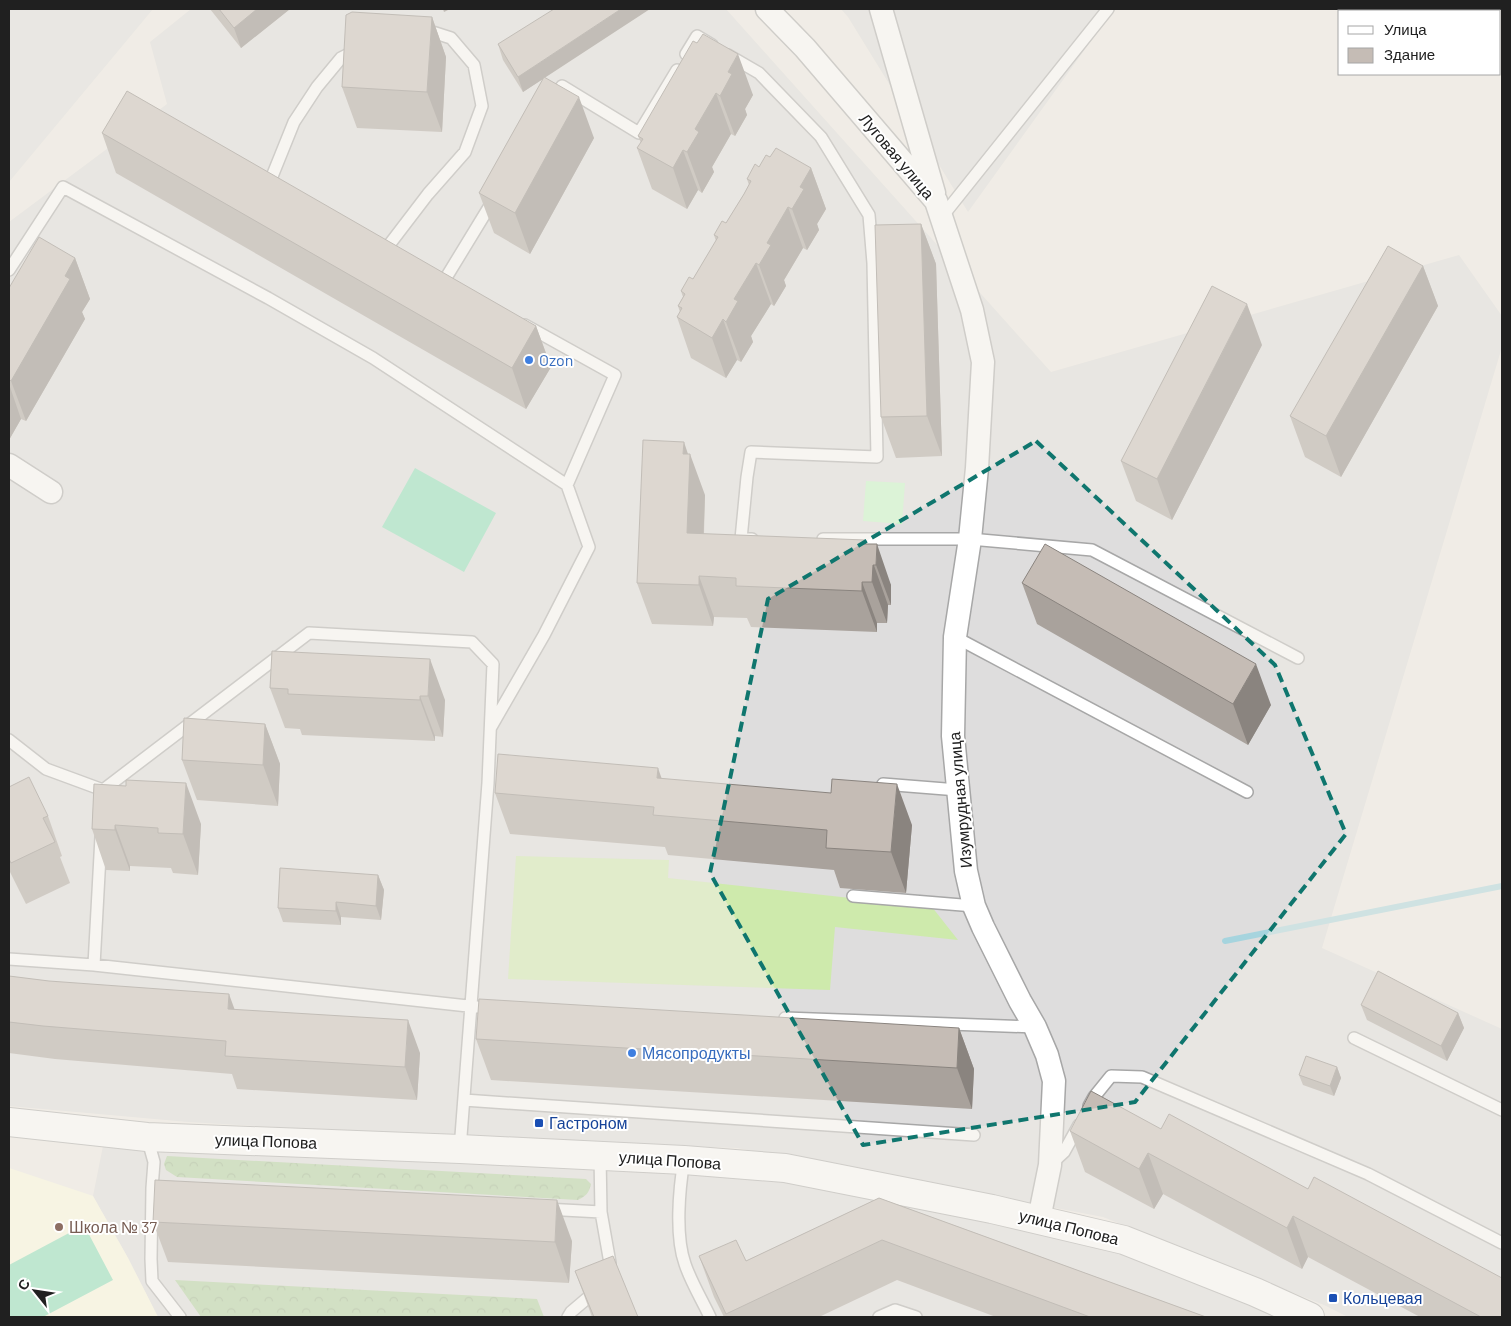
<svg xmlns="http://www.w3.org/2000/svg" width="1511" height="1326" font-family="Barlow,sans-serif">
<defs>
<pattern id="forest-crowns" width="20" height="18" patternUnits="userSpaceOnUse" patternTransform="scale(1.25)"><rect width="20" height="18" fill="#add09b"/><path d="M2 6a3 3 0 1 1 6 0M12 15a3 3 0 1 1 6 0" fill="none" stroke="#95b285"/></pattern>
</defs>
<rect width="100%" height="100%" fill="#f0ece6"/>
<path fill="#dedddd" d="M 191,9 L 726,9 L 1051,372 L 1459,255 L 1502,316 L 1502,347 L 1322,948 L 1502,1029 L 1502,1317 L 1348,1317 L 1324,1305 L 1103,1217 L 737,1148 L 467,1138 L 188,1122 L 9,1106 L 9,222 L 167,104 L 150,42 Z
M 841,9 L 1114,9 L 968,212 L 848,17 Z
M 103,1146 L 776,1176 L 1134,1255 L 1281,1317 L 158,1317 L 128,1258 L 93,1196 Z"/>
<path fill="#fffde0" d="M 9,1168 L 93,1196 L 128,1258 L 158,1317 L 9,1317 Z"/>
<path fill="#ceeaac" d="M 516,856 L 669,860 L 668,878 L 932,907 L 958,940 L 835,927 L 830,990 L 508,979 Z"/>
<path fill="url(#forest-crowns)" d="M 167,1156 L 586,1179 L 591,1184 C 589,1193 586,1196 578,1200 L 177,1177 L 166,1170 L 164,1164 Z
M 175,1280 L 537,1299 L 544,1317 L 201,1317 Z"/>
<path fill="#c3fac5" d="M 866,481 L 905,483 L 902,524 L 863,521 Z"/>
<path fill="#84dfb7" d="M 415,468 L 496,513 L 464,572 L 382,527 Z
M 84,1225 L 113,1280 L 43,1317 L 9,1317 L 9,1265 Z"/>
<path fill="#e0e0e0" d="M 9,9 L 153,9 L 9,182 Z"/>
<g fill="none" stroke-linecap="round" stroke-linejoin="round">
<path stroke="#a6d4de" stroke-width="6" d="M 1225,941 L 1502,886"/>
<g stroke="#a7a7a7" stroke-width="14">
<path id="service" d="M 686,54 L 697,36 L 712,45
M 728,55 L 759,73 L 821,137 L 869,215 L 873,263 L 877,457 L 751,452 L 747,477 L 741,539 L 752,539
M 554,100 L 562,86 L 639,133 L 677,70
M 269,184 L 294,122 L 317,87 L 341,58 L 357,50
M 941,218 L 1108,9
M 386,249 L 428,194 L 465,152 L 482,106 L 474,65 L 451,38 L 423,29
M 9,270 L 63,187 L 268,298 L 373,358 L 567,485 L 589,547 L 544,635 L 491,727
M 444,281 L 494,199
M 525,325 L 615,375 L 567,485
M 823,539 L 970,539 L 1092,550 L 1298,658
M 955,637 L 1247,792
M 9,740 L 46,769 L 103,790
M 883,784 L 958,790
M 103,796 L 103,790 L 309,633 L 472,642 L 493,664 L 488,783 L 460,1149
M 853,896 L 974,906
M 9,959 L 94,965 L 477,1007
M 94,965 L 101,837
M 785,1018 L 1035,1027
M 1354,1038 L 1502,1110
M 464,1100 L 974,1135
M 1089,1106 L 1094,1097 L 1111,1076 L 1142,1077 L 1368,1174 L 1502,1243
M 147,1137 L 154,1162 L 152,1188 L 151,1259 L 152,1281 L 180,1317
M 600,1156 L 601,1212 L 610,1263 L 609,1271
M 684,1160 C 679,1190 675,1236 685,1264 C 691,1282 702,1300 710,1317
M 1051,1164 L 1064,1152 L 1079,1125
M 545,1209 L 601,1212
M 568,1317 L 571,1312 L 597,1290
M 879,1317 L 895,1310 L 916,1317"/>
</g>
<g stroke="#a7a7a7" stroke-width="25">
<path id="minor" d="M 767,9 L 805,48 L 936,201 L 972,310 L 983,362 L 977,468 L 970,539 L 955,637 L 953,736 L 966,871 L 974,906 L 983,927 L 1020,1001 L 1035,1027 L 1047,1055 L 1054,1081 L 1050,1165 L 1039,1219
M 881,9 L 934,193
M 9,465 L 51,492"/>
</g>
<g stroke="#a7a7a7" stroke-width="30">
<path id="tertiary" d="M 9,1122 L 147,1137 L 460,1149 L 684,1160 L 785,1168 L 992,1209 L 1124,1240 L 1255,1292 L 1310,1317"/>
</g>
<use href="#service" stroke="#fff" stroke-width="11"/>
<use href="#minor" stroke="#fff" stroke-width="22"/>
<use href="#tertiary" stroke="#fff" stroke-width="28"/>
</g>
<path fill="#a9a29c" d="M 210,9 L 290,9 L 241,48 Z
M 432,17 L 446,57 L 442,132 L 357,128 L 342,87 Z
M 697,43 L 753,95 L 745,109 L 747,115 L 735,136 L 731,134 L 712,167 L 714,172 L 702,193 L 698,190 L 687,209 L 652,189 L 637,148 L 641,143 L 638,136 Z
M 498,44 L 545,78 L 594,138 L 530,254 L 494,233 L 479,193 L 543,79 L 523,92 L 503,60 Z
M 102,133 L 536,326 L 551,367 L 526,409 L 116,173 Z
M 770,157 L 811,168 L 826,209 L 817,224 L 819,230 L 807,250 L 803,248 L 784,280 L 786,286 L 774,306 L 771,304 L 751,336 L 753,342 L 741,362 L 737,360 L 726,378 L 691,358 L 677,317 L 680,312 L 678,306 L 683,297 L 681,291 L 693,279 L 716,241 L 714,235 L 726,223 L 744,194 L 749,185 L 747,179 Z
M 921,224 L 936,264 L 942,456 L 896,458 L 881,417 Z
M 75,258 L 90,299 L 82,312 L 85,319 L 26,421 L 21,419 L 9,440 L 9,288 Z
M 1423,266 L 1438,306 L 1341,477 L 1305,457 L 1290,416 Z
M 1262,345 L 1172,520 L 1136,501 L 1121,461 Z
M 705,495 L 704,534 L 865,540 L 866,544 L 891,585 L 891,605 L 888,605 L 887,623 L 877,623 L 877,632 L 751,627 L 747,618 L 714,617 L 713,626 L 652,624 L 637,583 Z
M 1022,583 L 1271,705 L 1248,745 L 1037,624 Z
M 272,651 L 445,700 L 443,737 L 435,736 L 435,741 L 302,735 L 300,729 L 285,728 L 270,688 Z
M 265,724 L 280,764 L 278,806 L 197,800 L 182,760 Z
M 661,778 L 912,825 L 906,893 L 840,888 L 834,870 L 668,855 L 665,847 L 510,834 L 495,793 Z
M 94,784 L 201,824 L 198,875 L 173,873 L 171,868 L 130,866 L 130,871 L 106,870 L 92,829 Z
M 9,787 L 48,816 L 62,856 L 60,857 L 70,883 L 26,904 L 10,872 L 9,873 Z
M 378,875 L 384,890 L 381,920 L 341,917 L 341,925 L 283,922 L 278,908 Z
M 9,976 L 235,1009 L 420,1053 L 417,1100 L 237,1089 L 232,1074 L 55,1059 L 9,1053 Z
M 1361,1005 L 1458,1013 L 1464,1028 L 1447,1061 L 1367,1020 Z
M 959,1028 L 974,1069 L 972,1109 L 491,1080 L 476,1039 Z
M 1337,1067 L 1341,1078 L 1334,1096 L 1303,1085 L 1299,1075 Z
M 1161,1129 L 1308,1189 L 1502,1317 L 1420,1317 L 1308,1257 L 1302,1269 L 1163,1194 L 1154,1209 L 1085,1172 L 1070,1131 Z
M 879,1198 L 1206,1317 L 996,1317 L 897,1280 L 819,1317 L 724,1317 L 714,1297 L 699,1256 L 746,1261 Z
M 153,1222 L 572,1241 L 569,1283 L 168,1262 Z
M 575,1271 L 638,1317 L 592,1317 Z"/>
<path fill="#8a847f" d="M 257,9 L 290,9 L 241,48 L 234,28 Z
M 443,9 L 450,9 L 444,12 Z
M 621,9 L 650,9 L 523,92 L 518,77 Z
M 432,17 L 446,57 L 442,132 L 427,92 Z
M 738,54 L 753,95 L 745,109 L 747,115 L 735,136 L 720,96 L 728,72 Z
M 716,93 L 731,134 L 712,167 L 714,172 L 702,193 L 687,152 L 695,129 Z
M 579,97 L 594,138 L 530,254 L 515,213 Z
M 683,150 L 698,190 L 687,209 L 673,168 Z
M 811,168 L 826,209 L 817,224 L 819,230 L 807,250 L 792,209 L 800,187 Z
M 788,207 L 803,248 L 784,280 L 786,286 L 774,306 L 759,265 L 767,243 Z
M 921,224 L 936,264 L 942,456 L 927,416 Z
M 75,258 L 90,299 L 82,312 L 85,319 L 26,421 L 11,381 L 65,276 Z
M 756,263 L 771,304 L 751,336 L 753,342 L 741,362 L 726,322 L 734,299 Z
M 1423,266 L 1438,306 L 1341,477 L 1326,436 Z
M 1247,304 L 1262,345 L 1172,520 L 1157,479 Z
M 723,319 L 737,360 L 726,378 L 712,338 Z
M 536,326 L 551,367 L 526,409 L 512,368 Z
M 9,384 L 21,419 L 9,440 Z
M 684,442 L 690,460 L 690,454 L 705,495 L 702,574 L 687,533 L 683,454 Z
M 865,540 L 888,605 L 887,623 L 872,582 L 864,544 Z
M 877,544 L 891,585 L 891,605 L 876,565 Z
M 699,576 L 714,617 L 713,626 L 699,585 Z
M 862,582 L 877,623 L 877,632 L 862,591 Z
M 430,659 L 445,700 L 443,737 L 428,696 Z
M 1256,664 L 1271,705 L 1248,745 L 1233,704 Z
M 420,696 L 435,736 L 435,741 L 420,700 Z
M 265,724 L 280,764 L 278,806 L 263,765 Z
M 658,768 L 672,808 L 657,778 Z
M 186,783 L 201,824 L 198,875 L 183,834 Z
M 897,784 L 912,825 L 906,893 L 891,852 Z
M 115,825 L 130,866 L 130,871 L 115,830 Z
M 378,875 L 384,890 L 381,920 L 376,906 Z
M 336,902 L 341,917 L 341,925 L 336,911 Z
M 229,994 L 241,1027 L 228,1009 Z
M 1458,1013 L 1464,1028 L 1447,1061 L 1441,1046 Z
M 408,1020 L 420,1053 L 417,1100 L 405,1067 Z
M 959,1028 L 974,1069 L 972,1109 L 957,1068 Z
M 1337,1067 L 1341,1078 L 1334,1096 L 1330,1086 Z
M 1148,1153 L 1163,1194 L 1154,1209 L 1139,1169 Z
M 557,1200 L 572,1241 L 569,1283 L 555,1242 Z
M 1293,1216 L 1308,1257 L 1302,1269 L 1287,1228 Z"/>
<path fill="#c5bcb5" stroke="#8a847f" d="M 219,9 L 257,9 L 234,28 Z
M 554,9 L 621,9 L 518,77 L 498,44 Z
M 352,12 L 432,17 L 427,92 L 342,87 L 346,15 Z
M 703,34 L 738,54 L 728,72 L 732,74 L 720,96 L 716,93 L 695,129 L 699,132 L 687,152 L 683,150 L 673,168 L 637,148 L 643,139 L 638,136 L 693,41 L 697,43 Z
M 544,77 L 579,97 L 515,213 L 479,193 Z
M 127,91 L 536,326 L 512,368 L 102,133 Z
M 776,148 L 811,168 L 800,187 L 804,189 L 792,209 L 788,207 L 767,243 L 771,245 L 759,265 L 756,263 L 734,299 L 738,301 L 726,322 L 723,319 L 712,338 L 677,317 L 682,308 L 678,306 L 685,294 L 681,291 L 689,277 L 693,279 L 718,237 L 714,235 L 722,221 L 726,223 L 744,194 L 751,181 L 747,179 L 755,164 L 759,167 L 766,155 L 770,157 Z
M 921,224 L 927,416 L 881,417 L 875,225 Z
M 39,237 L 75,258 L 65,276 L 70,279 L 11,381 L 9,379 L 9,288 Z
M 1388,246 L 1423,266 L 1326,436 L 1290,416 Z
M 1212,286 L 1247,304 L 1157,479 L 1121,461 Z
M 643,440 L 684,442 L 683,454 L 690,454 L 687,533 L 865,540 L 864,544 L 877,544 L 876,565 L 873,565 L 872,582 L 862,582 L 862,591 L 736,586 L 736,578 L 699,576 L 699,585 L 637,583 Z
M 1045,544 L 1256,664 L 1233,704 L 1022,583 Z
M 272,651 L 430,659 L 428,696 L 420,696 L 420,700 L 288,694 L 288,689 L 270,688 Z
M 184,718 L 265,724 L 263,765 L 182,760 Z
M 498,754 L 658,768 L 657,778 L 831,793 L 832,779 L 897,784 L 891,852 L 826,848 L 827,830 L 653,815 L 654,807 L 495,793 Z
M 29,777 L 48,816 L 43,818 L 55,842 L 11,863 L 9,859 L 9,787 Z
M 126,780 L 186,783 L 183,834 L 158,833 L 158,828 L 115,825 L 115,830 L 92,829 L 94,784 L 126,786 Z
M 280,868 L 378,875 L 376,906 L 336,902 L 336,911 L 278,908 Z
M 1378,971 L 1458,1013 L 1441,1046 L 1361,1005 Z
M 9,976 L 49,981 L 229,994 L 228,1009 L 408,1020 L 405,1067 L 225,1056 L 226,1041 L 43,1026 L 9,1022 Z
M 479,999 L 959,1028 L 957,1068 L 476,1039 Z
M 1306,1056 L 1337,1067 L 1330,1086 L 1299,1075 Z
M 1091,1091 L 1161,1129 L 1169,1114 L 1308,1189 L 1314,1177 L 1502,1278 L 1502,1317 L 1481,1317 L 1293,1216 L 1287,1228 L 1148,1153 L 1139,1169 L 1070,1131 Z
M 155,1180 L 557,1200 L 555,1242 L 153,1222 Z
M 879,1198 L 1206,1317 L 1090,1317 L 882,1240 L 726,1314 L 699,1256 L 736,1240 L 746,1261 Z
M 613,1256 L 638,1317 L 594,1317 L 575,1271 Z"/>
<path d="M0 0H1511V1326H0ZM 1036,441 L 1275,665 L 1346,834 L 1135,1102 L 863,1145 L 710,873 L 768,599 Z" fill="#f0ece6" fill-opacity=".55" fill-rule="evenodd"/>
<path fill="none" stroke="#0f766e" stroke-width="4" stroke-dasharray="10 6" stroke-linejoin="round" d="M 1036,441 L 1275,665 L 1346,834 L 1135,1102 L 863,1145 L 710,873 L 768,599 Z"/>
<g fill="#3f7fe0" stroke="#fff" stroke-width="2">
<circle cx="529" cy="360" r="5"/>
<circle cx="632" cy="1053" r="5"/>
</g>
<g fill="#1a4fb4" stroke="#fff" stroke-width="2">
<rect x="534" y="1118" width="10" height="10" rx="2.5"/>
<rect x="1328" y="1293" width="10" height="10" rx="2.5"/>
</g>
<circle fill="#8d6e63" stroke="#fff" stroke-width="2" cx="59" cy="1227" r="5"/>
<g text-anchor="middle" stroke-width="4" stroke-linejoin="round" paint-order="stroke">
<g font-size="16" fill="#202020" stroke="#fff">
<text transform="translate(897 156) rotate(50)" y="6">Луговая улица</text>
<text transform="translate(960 800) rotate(-95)" y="6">Изумрудная улица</text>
<text transform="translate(266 1141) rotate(2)" y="6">улица Попова</text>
<text transform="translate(670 1160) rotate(4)" y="6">улица Попова</text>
<text transform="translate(1069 1227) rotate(14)" y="6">улица Попова</text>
</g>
<g font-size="16" fill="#366cbe" stroke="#fff" text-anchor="start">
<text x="539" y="366">Ozon</text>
<text x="642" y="1059">Мясопродукты</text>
</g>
<g font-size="16" fill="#164399" stroke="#fff" text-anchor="start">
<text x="549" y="1129">Гастроном</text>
<text x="1343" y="1304">Кольцевая</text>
</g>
<g font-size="16" fill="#785e54" stroke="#fff" text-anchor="start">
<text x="69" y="1233">Школа № 37</text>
</g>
</g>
<rect width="1511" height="1326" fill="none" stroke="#202020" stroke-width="20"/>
<rect x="1338" y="10" width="162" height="65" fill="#ffffff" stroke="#a6a6a6"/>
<rect x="1348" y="26" width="25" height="8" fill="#ffffff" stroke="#a6a6a6"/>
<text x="1384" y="35" font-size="15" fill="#202020">Улица</text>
<rect x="1348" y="48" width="25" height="15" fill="#c5bcb5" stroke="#a6a6a6"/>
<text x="1384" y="60" font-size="15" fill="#202020">Здание</text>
<g transform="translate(35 1291) rotate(300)" stroke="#ffffff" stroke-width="4" paint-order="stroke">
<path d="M0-4L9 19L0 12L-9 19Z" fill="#202020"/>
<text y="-8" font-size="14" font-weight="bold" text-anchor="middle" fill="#202020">С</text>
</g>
</svg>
